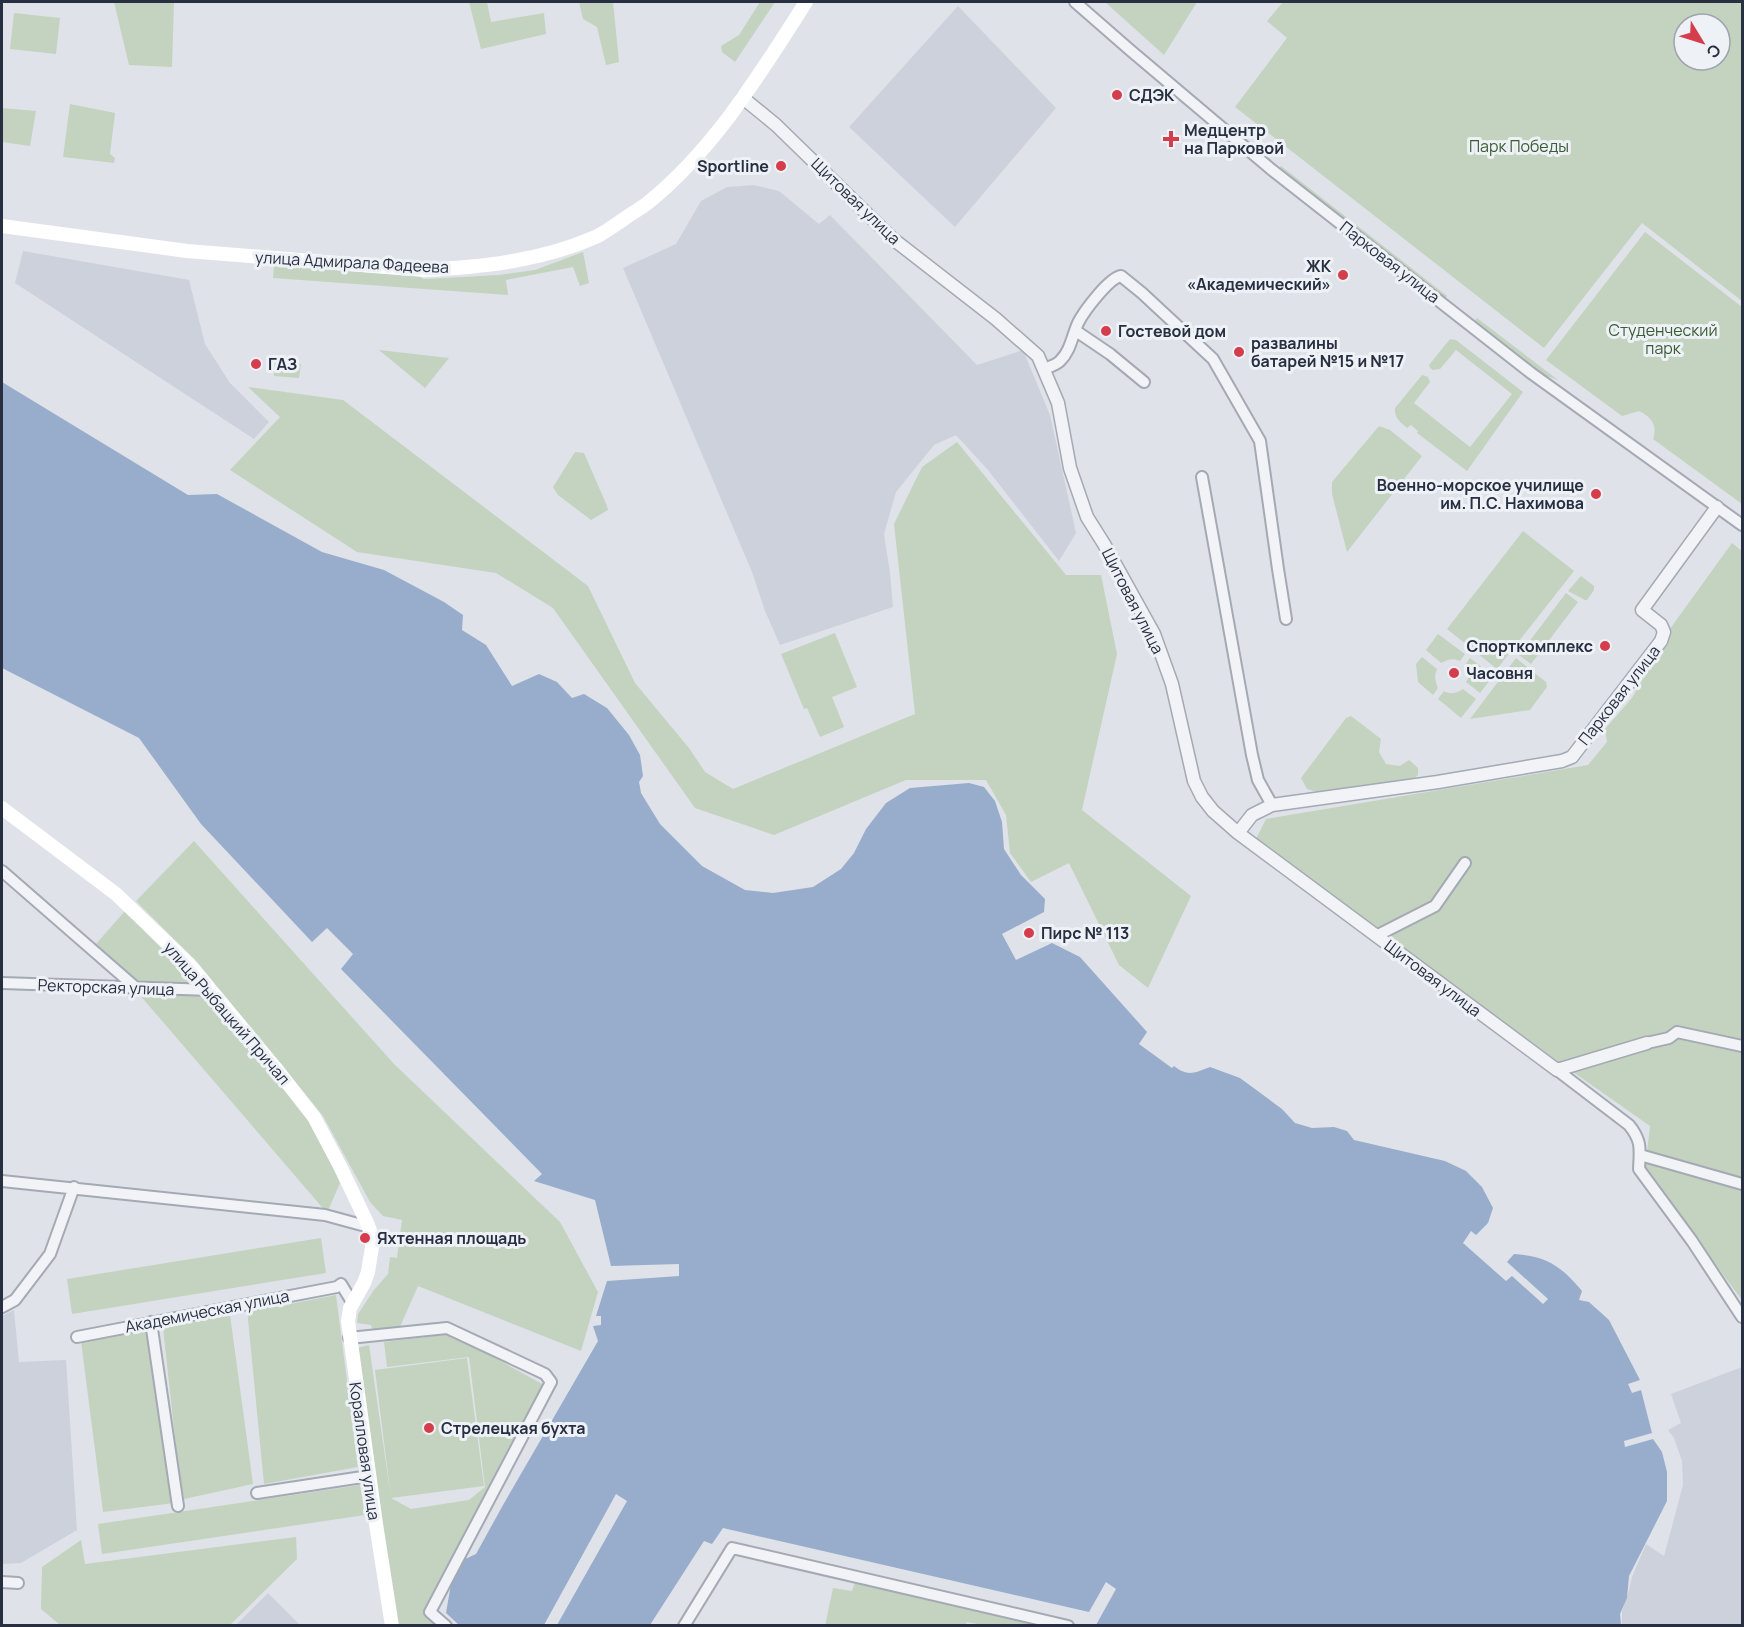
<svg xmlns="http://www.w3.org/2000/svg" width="1744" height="1627" font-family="Manrope,sans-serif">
<rect width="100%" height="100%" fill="#dfe2e9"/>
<path fill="#ccd1db" d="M 958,6 L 1056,108 L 955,227 L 849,127 Z
M 754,185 L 779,191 L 819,224 L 830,215 L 977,365 L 1023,350 L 1050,415 L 1076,533 L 1059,561 L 988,470 L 956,435 L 934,445 L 896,492 L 884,534 L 890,573 L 893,607 L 780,645 L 765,611 L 752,572 L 623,268 L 676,244 L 701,201 L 727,187 Z
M 23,251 L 189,280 L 205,344 L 230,383 L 269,422 L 254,439 L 15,283 Z
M 14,1310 L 19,1362 L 66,1360 L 77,1530 L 21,1563 L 2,1564 L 2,1316 Z
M 1742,1367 L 1742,1625 L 1622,1625 L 1622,1611 L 1628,1594 L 1632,1577 L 1646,1544 L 1664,1556 L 1683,1485 L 1682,1461 L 1674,1438 L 1668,1430 L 1681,1423 L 1671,1394 Z
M 268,1593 L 300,1625 L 236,1625 Z"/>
<path fill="#c3d3bf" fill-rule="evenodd" d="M 114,2 L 174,2 L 172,67 L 129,65 Z
M 469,2 L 487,2 L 491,22 L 544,13 L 546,34 L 481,49 Z
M 579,2 L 613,2 L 619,62 L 606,65 L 597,27 L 583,19 Z
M 760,2 L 775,2 L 735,62 L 722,52 L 721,46 L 739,35 Z
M 1105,2 L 1197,2 L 1164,55 Z
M 1283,2 L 1742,2 L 1742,301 L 1642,223 L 1544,348 L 1235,107 L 1287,38 L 1267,21 ZM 1684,24 L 1720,24 L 1720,60 L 1684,60 Z
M 14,13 L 60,18 L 56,54 L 10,49 Z
M 70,104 L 115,113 L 110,154 L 115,158 L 114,163 L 63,157 Z
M 2,108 L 36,111 L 30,146 L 2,142 Z
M 1281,166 L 1447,296 L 1444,299 L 1278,169 Z
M 1645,232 L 1742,307 L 1742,504 L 1653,439 C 1658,425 1651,417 1639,411 L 1622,416 L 1546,360 Z
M 583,252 L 589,283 L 580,286 L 573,267 L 506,280 L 508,295 L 273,278 L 274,266 L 418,276 L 424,279 L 499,275 L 535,270 Z
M 1477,318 L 1558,380 L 1541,374 L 1474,322 Z
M 1450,339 L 1456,340 L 1523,392 L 1467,471 L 1417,433 L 1418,431 L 1411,425 L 1407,428 C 1400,422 1394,418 1395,408 L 1422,375 L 1428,377 L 1430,382 L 1414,403 L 1470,447 L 1512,394 L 1456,350 L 1440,369 L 1433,370 L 1430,368 L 1429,365 Z
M 379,350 L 449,358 L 425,388 Z
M 275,361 L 301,364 L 299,378 L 274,376 Z
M 248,387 L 343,400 L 588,586 L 635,683 L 689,748 L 705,772 L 733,789 L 915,714 L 894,524 L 922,467 L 957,442 L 1066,575 L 1101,575 L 1117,654 L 1082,810 L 1191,896 L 1148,988 L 1119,965 L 1069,863 L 1031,882 L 1010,853 L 1006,815 L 986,780 L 906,780 L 774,835 L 695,808 L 553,608 L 496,573 L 357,552 L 230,470 L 280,417 Z
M 1379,426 L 1390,430 L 1422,456 L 1347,552 L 1332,494 L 1332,482 Z
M 575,452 L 584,453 L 607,506 L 608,510 L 591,520 L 558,495 L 553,487 Z
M 1523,531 L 1574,571 L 1497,669 L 1447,629 Z
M 1732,543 L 1742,551 L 1742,1300 L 1645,1170 L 1650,1126 C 1517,1033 1385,938 1256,839 L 1266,819 L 1588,765 L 1607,742 L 1605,729 L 1632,698 L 1672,626 Z
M 1581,576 L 1594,586 L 1594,590 L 1587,600 L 1585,600 L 1568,591 Z
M 1566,593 L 1578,602 L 1531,664 L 1519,655 Z
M 835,633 L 857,687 L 832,697 L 844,727 L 820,737 L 807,708 L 804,709 L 781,654 Z
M 1438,634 L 1465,654 L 1460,661 C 1453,658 1448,659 1441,663 L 1426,650 Z
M 1422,657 L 1437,669 C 1434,676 1435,681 1438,688 L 1433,695 L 1418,682 L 1416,664 Z
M 1470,658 L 1493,676 L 1480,693 L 1466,682 L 1469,677 L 1465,665 Z
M 1516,658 L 1546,682 L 1547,687 L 1530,710 L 1470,719 Z
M 1463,689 L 1476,699 L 1461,718 L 1438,699 L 1444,691 C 1451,695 1457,693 1463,689 Z
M 1351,716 L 1381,739 L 1379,752 L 1386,764 L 1400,766 L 1409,760 L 1418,768 L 1418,775 L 1412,780 L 1317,792 L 1307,789 L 1301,778 L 1346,718 Z
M 194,841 L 394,1064 L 560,1222 L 598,1292 L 581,1351 L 418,1286 L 399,1329 L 373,1331 L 371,1325 L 357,1323 L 358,1314 L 374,1290 L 388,1274 L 390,1257 L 397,1258 L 402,1220 L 383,1216 L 370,1202 L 323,1116 L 198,963 L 136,901 Z
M 125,911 L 210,998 L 310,1116 L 340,1183 L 327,1213 L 96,944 Z
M 321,1238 L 326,1273 L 72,1314 L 67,1279 Z
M 336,1295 L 358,1467 L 264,1484 L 247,1309 L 290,1304 Z
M 230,1315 L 253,1484 L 184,1499 L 178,1465 L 163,1328 Z
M 148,1329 L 174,1503 L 103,1512 L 81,1341 Z
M 451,1334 L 544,1385 L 431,1620 L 439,1625 L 396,1625 L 357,1348 L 369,1345 L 391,1498 L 375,1370 L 467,1358 L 484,1486 L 391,1498 L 411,1509 L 469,1500 L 485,1487 L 469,1357 L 387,1367 L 384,1342 Z
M 360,1485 L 365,1515 L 102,1554 L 98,1524 Z
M 296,1537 L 297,1559 L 230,1625 L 60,1625 L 41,1609 L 42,1567 L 81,1540 L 85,1564 Z
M 856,1579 L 1028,1621 L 1027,1626 L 982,1625 L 967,1622 L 965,1626 L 825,1626 L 833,1588 L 852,1591 Z"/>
<path fill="#98adcb" d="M 2,382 L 188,495 L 217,494 L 322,552 L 384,570 L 444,602 L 463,615 L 462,630 L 486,645 L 512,686 L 539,674 L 557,682 L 572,698 L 584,694 L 607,708 L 629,735 L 640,755 L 643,776 L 639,782 L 641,793 L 660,824 L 702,866 L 745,890 L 773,893 L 813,887 L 841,869 L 854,853 L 866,829 L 886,803 L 910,788 L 969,783 L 984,787 L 995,801 L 1002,822 L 1004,849 L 1021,875 L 1045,899 L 1044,912 L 1002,934 L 1016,960 L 1052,943 L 1080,957 L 1147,1032 L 1139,1044 L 1172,1068 L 1174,1066 C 1188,1077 1194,1073 1210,1067 L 1240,1078 L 1282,1109 L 1295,1123 L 1312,1128 L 1334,1127 L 1347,1131 L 1354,1140 L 1445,1161 L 1466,1171 L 1482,1187 L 1493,1208 L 1488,1223 L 1476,1235 L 1471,1231 L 1463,1243 L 1506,1281 L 1512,1276 L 1543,1304 L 1548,1299 L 1507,1262 L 1514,1254 C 1547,1256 1561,1266 1582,1291 L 1579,1300 L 1589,1302 L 1609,1320 L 1640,1380 L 1628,1384 L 1632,1393 L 1641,1390 L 1652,1433 L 1624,1441 L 1625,1447 L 1653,1439 L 1662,1452 L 1667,1472 L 1667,1501 L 1629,1576 L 1627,1598 L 1620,1614 L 1621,1625 L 1096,1625 L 1116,1589 L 1106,1582 L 1089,1612 L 723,1528 L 712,1544 L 704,1541 L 650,1625 L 557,1625 L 627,1501 L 616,1494 L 544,1625 L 468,1626 L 464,1624 L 459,1625 L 446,1613 L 451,1584 L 463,1560 L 476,1554 L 503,1505 L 598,1341 L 593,1326 L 601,1325 L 601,1316 L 596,1316 L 607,1281 L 679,1276 L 679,1264 L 611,1266 L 595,1200 L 534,1181 L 542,1174 L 341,969 L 353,954 L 327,928 L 312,942 L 201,824 L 139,738 L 2,668 Z"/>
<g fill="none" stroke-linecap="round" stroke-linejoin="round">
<g stroke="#a4a9b3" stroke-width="14">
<path id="minor" d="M 1075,2 L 1130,50 L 1272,170 L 1531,373 L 1742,525
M 1076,331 L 1110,354 L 1144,382
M 1044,369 C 1049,367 1056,365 1060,361 C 1071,350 1072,336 1078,323 C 1084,311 1109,278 1121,276 L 1142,293 L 1213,359 L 1260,441 L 1278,569 L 1286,619
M 1202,477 L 1252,755 L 1258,780 L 1272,805
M 2,871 L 134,986
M 1376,936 L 1435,906 L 1465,863
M 2,983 L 211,990
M 1647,1043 L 1669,1038 L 1677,1032 L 1742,1046
M 1557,1070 L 1629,1125 C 1642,1141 1640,1149 1639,1169 L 1692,1241 L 1742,1317
M 1640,1155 L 1742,1184
M 2,1181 L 325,1215 L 369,1227
M 2,1307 L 15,1300 L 50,1254 L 74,1187
M 151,1322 L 178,1506
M 77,1337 L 337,1287 L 341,1284 L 352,1302
M 349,1338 L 447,1328 L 545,1374 L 551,1382 L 430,1612 L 446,1626
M 257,1493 L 369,1476
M 2,1582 L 18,1583
M 684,1626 L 732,1548 L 1068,1626"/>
</g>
<g stroke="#a4a9b3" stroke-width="15">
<path id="tertiary" d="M 743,98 L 776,125 L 893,239 L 996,319 L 1038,356 L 1058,403 L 1070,468 L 1087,517 L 1104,544 L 1154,634 L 1172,684 L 1194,781 L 1202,797 L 1213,811 L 1238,833 L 1557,1070 L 1647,1043
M 1238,833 L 1252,815 L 1272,805 L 1438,782 L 1562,761 L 1572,757 L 1661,641 L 1664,632 L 1661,625 L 1642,610 L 1717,507"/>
</g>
<use href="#minor" stroke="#f1f3f7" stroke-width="10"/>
<use href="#tertiary" stroke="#f1f3f7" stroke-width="12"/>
<path stroke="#fff" stroke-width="14" d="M 2,226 L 187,251 L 424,270 C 482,267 540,261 593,238 C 604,234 614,225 624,219 C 632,213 642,208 650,201 C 716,147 761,72 806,2
M 2,808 L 116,894 L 189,964 L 278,1071 L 314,1117 L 342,1170 L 369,1227 L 372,1239 L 372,1247 L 368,1272 L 364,1283 L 350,1308 L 348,1321 L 376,1524 L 392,1626"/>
</g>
<g fill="#d43d4b" stroke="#eef1f6" stroke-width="2">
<circle cx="1117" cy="95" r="6"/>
<path d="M1168 130h6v6h6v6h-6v6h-6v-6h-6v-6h6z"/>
<circle cx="781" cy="166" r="6"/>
<circle cx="1343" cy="275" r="6"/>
<circle cx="1106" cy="331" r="6"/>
<circle cx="1239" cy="352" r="6"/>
<circle cx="256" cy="364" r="6"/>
<circle cx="1596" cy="494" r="6"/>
<circle cx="1605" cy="646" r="6"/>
<circle cx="1454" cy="673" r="6"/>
<circle cx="1029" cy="933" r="6"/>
<circle cx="365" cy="1238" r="6"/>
<circle cx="429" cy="1428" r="6"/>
</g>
<g text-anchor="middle" stroke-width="6" stroke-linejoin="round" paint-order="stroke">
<g font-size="16" font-weight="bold" fill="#272f40" stroke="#eef1f6" text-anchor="start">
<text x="1129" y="101">СДЭК</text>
<text x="1184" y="136">Медцентр<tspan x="1184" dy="18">на Парковой</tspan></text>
<text x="769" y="172" text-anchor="end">Sportline</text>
<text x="1331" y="272" text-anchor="end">ЖК<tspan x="1331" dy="18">«Академический»</tspan></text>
<text x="1118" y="337">Гостевой дом</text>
<text x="1251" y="349">развалины<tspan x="1251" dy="18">батарей №15 и №17</tspan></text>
<text x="268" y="370">ГАЗ</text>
<text x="1584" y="491" text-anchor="end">Военно-морское училище<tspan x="1584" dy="18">им. П.С. Нахимова</tspan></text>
<text x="1593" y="652" text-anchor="end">Спорткомплекс</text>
<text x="1466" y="679">Часовня</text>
<text x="1041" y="939">Пирс № 113</text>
<text x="377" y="1244">Яхтенная площадь</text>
<text x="441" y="1434">Стрелецкая бухта</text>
</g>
<g font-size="16" fill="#395d34" stroke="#eef1f6">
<text x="1519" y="152">Парк Победы</text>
<text x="1663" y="336">Студенческий<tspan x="1663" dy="18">парк</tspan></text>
</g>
<g font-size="16" fill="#272f40" stroke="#eef1f6">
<text transform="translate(856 201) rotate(44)" y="6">Щитовая улица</text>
<text transform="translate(352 262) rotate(3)" y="6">улица Адмирала Фадеева</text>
<text transform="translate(1390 262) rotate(38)" y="6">Парковая улица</text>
<text transform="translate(1133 601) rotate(63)" y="6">Щитовая улица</text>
<text transform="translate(1619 695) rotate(-52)" y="6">Парковая улица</text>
<text transform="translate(1433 978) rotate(37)" y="6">Щитовая улица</text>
<text transform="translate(106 987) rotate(2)" y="6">Ректорская улица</text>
<text transform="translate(227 1013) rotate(49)" y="6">улица Рыбацкий Причал</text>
<text transform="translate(207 1311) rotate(-11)" y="6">Академическая улица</text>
<text transform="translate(365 1451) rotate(82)" y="6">Коралловая улица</text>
</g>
</g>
<rect width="1744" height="1627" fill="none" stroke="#272f40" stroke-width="6"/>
<g transform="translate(1702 42) rotate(128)"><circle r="28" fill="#eef1f6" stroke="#9ea3ad" stroke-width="1.5"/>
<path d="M0-4.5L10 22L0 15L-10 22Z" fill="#d43d4b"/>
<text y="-9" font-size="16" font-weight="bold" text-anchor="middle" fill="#272f40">С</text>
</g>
</svg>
